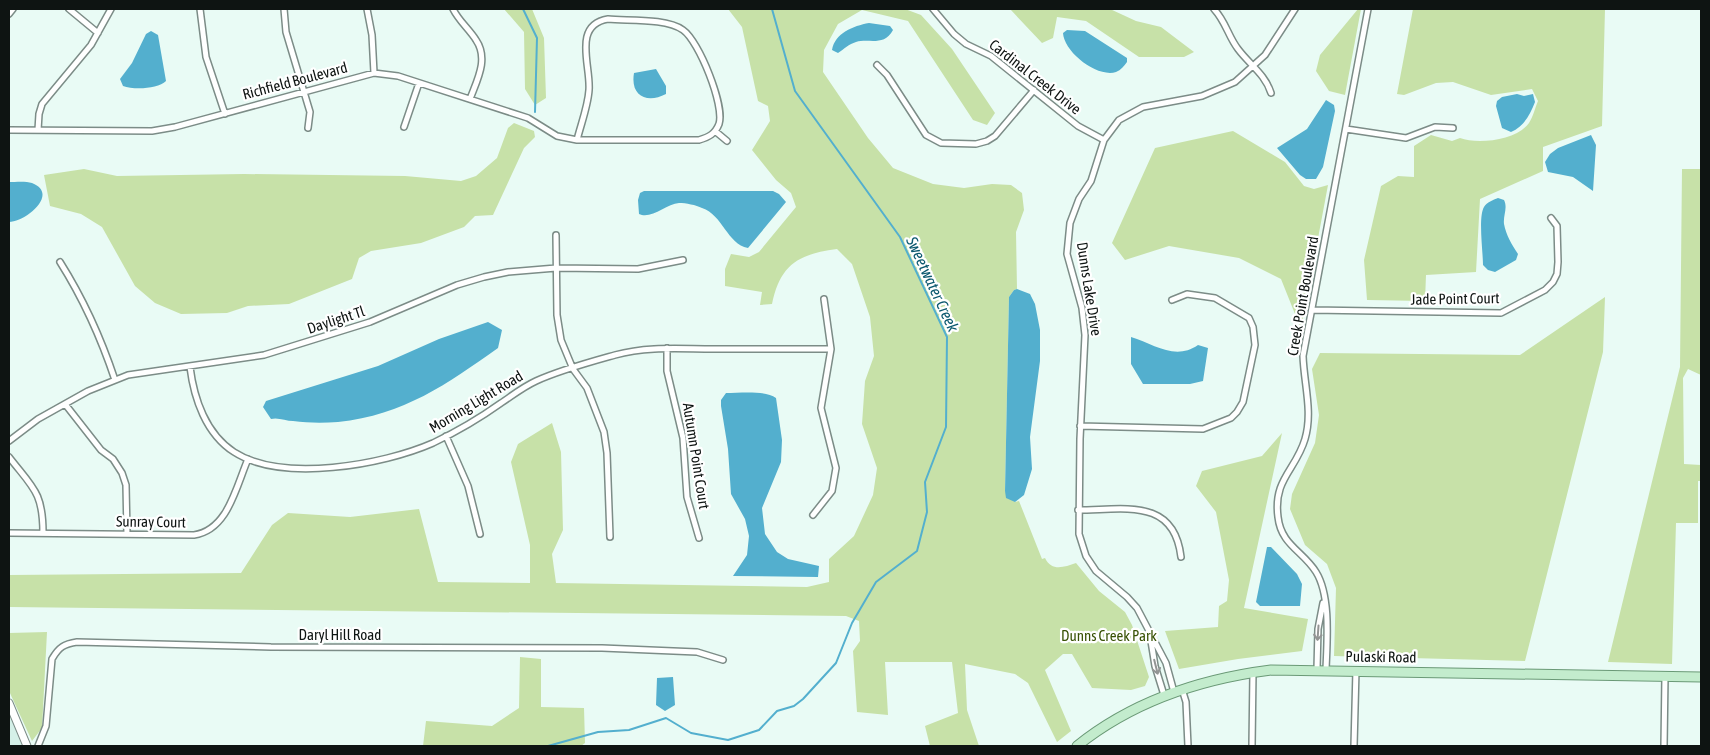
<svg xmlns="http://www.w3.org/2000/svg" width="1710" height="755" font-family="'Asap Condensed',sans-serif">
<rect width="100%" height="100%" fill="#e9fbf5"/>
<path fill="#d5f0e8" d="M 9,712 L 11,717 L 22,746 L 9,746 Z"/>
<path fill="#c7e1a8" d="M 504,9 L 532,9 L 544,38 L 546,98 L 535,105 L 525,89 L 524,32 Z
M 728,9 L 905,9 L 921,15 L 952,49 L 995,113 L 987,125 L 973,120 L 908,21 L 862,10 L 838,24 L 824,50 L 823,72 L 868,138 L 893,168 L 933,184 L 964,188 L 992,184 L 1011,185 L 1022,193 L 1024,210 L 1016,232 L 1017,289 L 1014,290 L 1009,297 L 1005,491 L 1015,502 L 1019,501 L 1042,559 L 1045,558 C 1052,572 1064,567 1076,563 L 1099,591 L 1125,612 L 1132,625 L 1149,677 L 1145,686 L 1131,690 L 1092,688 L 1072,654 L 1063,654 L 1045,670 L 1071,731 L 1057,742 L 1028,683 L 1015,674 L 965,664 L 967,710 L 979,746 L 930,746 L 925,726 L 958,713 L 952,662 L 885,662 L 888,715 L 857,712 L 853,651 L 860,641 L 859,621 L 846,616 L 9,607 L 9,575 L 241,573 L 272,525 L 288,513 L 350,517 L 419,509 L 438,582 L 530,583 L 530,545 L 511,462 L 518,444 L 552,423 L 561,452 L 563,530 L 552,554 L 556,583 L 807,587 L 829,582 L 829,559 L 854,536 L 873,495 L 877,468 L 862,424 L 865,381 L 874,356 L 870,317 L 852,264 L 837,249 C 798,254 780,265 772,304 L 760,305 L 762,292 L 725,286 L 725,269 L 731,254 L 749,257 L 759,252 L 796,207 L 791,193 L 776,180 L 752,150 L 770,121 L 768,106 L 758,101 L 742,27 Z
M 1010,9 L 1110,9 L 1136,21 L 1161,27 L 1194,52 L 1184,57 L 1139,57 L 1086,21 L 1057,17 L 1053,38 L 1042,43 Z
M 1358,9 L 1361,9 L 1345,95 L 1329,91 L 1316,71 L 1320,55 Z
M 1413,9 L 1605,9 L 1602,126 L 1543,147 L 1543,171 L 1480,199 L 1476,272 L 1426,275 L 1425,301 L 1367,300 L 1364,260 L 1381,186 L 1398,176 L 1414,177 L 1414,146 L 1431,135 L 1452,141 L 1460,138 C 1478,145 1517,140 1529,123 C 1533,117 1535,108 1538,101 L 1532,89 L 1491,95 L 1453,82 L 1436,83 L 1404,95 L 1397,94 Z
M 514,123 L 534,131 L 535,137 L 524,148 L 493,215 L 475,216 L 464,227 L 421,243 L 371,251 L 359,258 L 352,279 L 289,304 L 248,306 L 227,313 L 181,314 L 155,303 L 135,286 L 102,227 L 81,214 L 50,206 L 44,175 L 84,169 L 117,176 L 244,174 L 405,176 L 461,181 L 476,176 L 497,158 L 508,128 Z
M 1233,131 L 1285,162 L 1304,186 L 1314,189 L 1328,185 L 1301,329 L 1281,279 L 1239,258 L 1169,246 L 1125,260 L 1112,243 L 1155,148 Z
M 1682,169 L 1701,169 L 1701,375 L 1688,369 L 1683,378 L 1684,464 L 1701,465 L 1701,481 L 1698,481 L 1698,523 L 1676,523 L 1672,664 L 1608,662 L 1680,367 Z
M 1605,297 L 1603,352 L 1525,661 L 1334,656 L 1336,588 L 1327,564 L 1305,545 L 1290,509 L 1292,494 L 1315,443 L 1319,415 L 1312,369 L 1320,353 L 1520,355 Z
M 1282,433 L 1244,608 L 1308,619 L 1302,651 L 1238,659 L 1179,669 L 1165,631 L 1218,627 L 1219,606 L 1227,601 L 1229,580 L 1216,512 L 1196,486 L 1202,471 L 1262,456 Z
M 47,632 L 42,728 L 32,741 L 9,691 L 9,633 Z
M 520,657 L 541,659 L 541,707 L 584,708 L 585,743 L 581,746 L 423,746 L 426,721 L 492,726 L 519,708 Z"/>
<path fill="#53afce" d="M 869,23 L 890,26 L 893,30 C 884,47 869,38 856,42 C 849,44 844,49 838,53 L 832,50 C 835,33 853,26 869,23 Z
M 1067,30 L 1085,31 L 1127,58 L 1127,62 C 1124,66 1121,70 1116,72 C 1097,78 1064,52 1063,33 Z
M 151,31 L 158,35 L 166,81 C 158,89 134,90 123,86 L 120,79 L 132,63 L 146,34 Z
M 656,69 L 666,86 L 666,94 C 647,104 630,96 634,73 Z
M 1517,94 L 1524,96 L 1533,94 L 1535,102 C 1530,115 1524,126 1511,132 L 1502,128 L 1496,106 L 1497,101 L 1502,97 Z
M 1326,100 L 1334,105 L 1335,111 L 1323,167 L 1316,179 L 1306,179 L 1300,175 L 1277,148 L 1307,129 Z
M 1591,135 L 1596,145 L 1593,191 L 1573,177 L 1548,172 L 1545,162 L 1550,154 L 1558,148 Z
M 9,182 C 16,182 26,181 32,183 C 60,194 25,222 9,222 Z
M 644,191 L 773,191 L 779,194 L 786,202 L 748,248 C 727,244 723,215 702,208 C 696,205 686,203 679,203 C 666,204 651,220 639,214 L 638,200 L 640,193 Z
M 1498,198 L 1504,200 C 1508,208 1503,215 1504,224 C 1506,235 1512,245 1518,254 L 1516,260 L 1495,272 L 1488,270 L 1483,265 C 1483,252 1478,217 1484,207 C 1487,202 1493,200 1498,198 Z
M 1017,289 L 1030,294 L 1035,304 L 1040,330 L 1040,361 L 1030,437 L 1032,469 L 1024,495 L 1015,502 L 1006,498 L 1005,491 L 1009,297 L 1014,290 Z
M 488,322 L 502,330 L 498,348 C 447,384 404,415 338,422 C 323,423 308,423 293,421 C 286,421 278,417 271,419 L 263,407 L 266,401 L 378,366 L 439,339 Z
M 1131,337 C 1154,344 1175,361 1198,345 L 1208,348 L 1203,381 L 1190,384 L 1143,384 L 1131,364 Z
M 726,393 C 740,393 765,390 776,398 L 782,440 L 781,462 L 762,508 L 765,534 L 777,552 L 788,559 L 819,566 L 818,577 L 733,576 L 747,555 L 749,536 L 745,519 L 731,494 L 728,449 L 721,406 L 721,400 Z
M 1267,547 L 1271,547 L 1297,574 L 1302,584 L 1300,606 L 1260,606 L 1256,602 Z
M 673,677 L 675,705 L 665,711 L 656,705 L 657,678 Z"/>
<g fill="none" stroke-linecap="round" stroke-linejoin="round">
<path stroke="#53afce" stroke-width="2" d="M 523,9 L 537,38 L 535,112
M 548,746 L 598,732 L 629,730 L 666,718 L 691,733 L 728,740 L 759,730 L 777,711 L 794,706 L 803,699 L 836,663 L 852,623 L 876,582 L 917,551 L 927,512 L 925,482 L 946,427 L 947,337 L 900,237 L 795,91 L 772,9"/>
<g stroke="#7c8c87" stroke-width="8">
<path id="minor" d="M 69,9 L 98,33
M 200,9 L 206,57 L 225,114
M 284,9 L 286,32 L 310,112 L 308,128
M 367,9 L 372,35 L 374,73
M 453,9 C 459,21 469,29 476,40 C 489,59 477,80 470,99
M 933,9 L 954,34 L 966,44 L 991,56 L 1078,126 L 1104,140
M 1214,9 C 1226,22 1228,36 1238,49 C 1250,65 1265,74 1271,93
M 9,14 L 13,9
M 877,65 L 887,75 L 926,135 L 941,143 L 976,144 L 987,141 L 995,136 L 1034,90
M 404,127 L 419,83
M 1346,129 L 1406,138 L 1435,127 L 1453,128
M 9,130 L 152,131 L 175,127 L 374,73 L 398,76 L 528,118 L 557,136 L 577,140 L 699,140 C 709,137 715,134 719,124 C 725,106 699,41 683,30 C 666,18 628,21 608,19 C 572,25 591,66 589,90 C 588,106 581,124 577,140
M 38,130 L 39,114 L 42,104 L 91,45 L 111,9
M 715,131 L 727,141
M 556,235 L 557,315 L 561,340 L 573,369 L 587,388 L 604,432 L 607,453 L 610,537
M 60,262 C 84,300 101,338 115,380
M 1312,310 L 1501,313 L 1545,290 L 1553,282 L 1557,274 L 1558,262 L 1557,226 L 1551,218
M 667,348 L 667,371 L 683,438 L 687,497 L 699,538
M 190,367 C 194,399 206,434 234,452 C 282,483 383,465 433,443 C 456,432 480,418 501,403 C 513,395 523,387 536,381 C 560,370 590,362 615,355 C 648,346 680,349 713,349 C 752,349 791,349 831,349
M 65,404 L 101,450 L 113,459 L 122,473 L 126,485 L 127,534
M 1080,426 L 1203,429 L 1231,418 L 1237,412 L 1243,402 L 1255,345 L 1253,327 L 1249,318 L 1215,298 L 1187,294 L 1172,300
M 446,436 L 468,486 L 480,534
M 9,441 L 38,419 L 88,391 L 128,375 L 264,355 L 370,322 L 457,285 L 484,277 L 508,272 L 556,268 L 638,269 L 683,260
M 9,457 C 33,488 43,492 43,533
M 1078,510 C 1124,510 1174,497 1181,557
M 813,515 L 832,491 L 836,468 L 821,408 L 831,349 L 824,299
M 9,533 L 194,535 C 228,530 236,487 248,459
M 1151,641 L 1155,666 L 1164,695
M 1317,669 L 1318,629 L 1323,603
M 1326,669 C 1327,642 1331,596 1316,572 C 1303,551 1281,545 1278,517 C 1273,479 1296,470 1305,439 C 1313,412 1304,384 1303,356 L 1368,9
M 1182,689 L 1186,702 L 1188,746
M 1174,692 L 1166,663 L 1137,608 L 1127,597 L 1096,571 L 1086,556 L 1079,534 L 1080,439 L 1085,335 L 1082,308 L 1067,254 L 1070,223 L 1079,199 L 1091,181 L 1104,140 L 1119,120 L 1143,107 L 1202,96 L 1235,82 L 1265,55 L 1295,9
M 38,746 L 46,726 L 52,659 C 59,647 64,644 77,642 L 271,647 L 602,648 L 697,652 L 723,660
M 1252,746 L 1253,672
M 1354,746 L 1356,670
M 1664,746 L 1665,676"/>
</g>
<g stroke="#7c8c87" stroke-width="9">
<path id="tertiary" d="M 9,703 L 27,746"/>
</g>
<g stroke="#6a9976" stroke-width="11">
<path id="primary" d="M 1077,746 C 1133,701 1200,679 1271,670 L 1701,677"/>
</g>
<use href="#minor" stroke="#fff" stroke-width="5"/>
<use href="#tertiary" stroke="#fff" stroke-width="7"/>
<use href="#primary" stroke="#c3eccd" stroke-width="9"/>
</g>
<defs><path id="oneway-shaft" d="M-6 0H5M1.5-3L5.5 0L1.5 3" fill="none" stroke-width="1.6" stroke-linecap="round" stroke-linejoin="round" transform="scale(1.25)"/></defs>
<g stroke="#939594">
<use href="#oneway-shaft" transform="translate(1318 633) rotate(94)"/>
<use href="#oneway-shaft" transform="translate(1156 667) rotate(76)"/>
</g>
<g text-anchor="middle" stroke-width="4.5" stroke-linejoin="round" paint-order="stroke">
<g font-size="15" fill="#0e1412" stroke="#fff">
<text transform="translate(1035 77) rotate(38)" y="5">Cardinal Creek Drive</text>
<text transform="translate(295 81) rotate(-15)" y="5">Richfield Boulevard</text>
<text transform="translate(1089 289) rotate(81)" y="5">Dunns Lake Drive</text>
<text transform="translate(1303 296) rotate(-80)" y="5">Creek Point Boulevard</text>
<text transform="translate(1455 299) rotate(-1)" y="5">Jade Point Court</text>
<text transform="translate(336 320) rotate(-18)" y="5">Daylight Tl</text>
<text transform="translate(476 402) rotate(-31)" y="5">Morning Light Road</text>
<text transform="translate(696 456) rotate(81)" y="5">Autumn Point Court</text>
<text transform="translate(151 522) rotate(1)" y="5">Sunray Court</text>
<text x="340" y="640">Daryl Hill Road</text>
<text transform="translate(1381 657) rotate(1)" y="5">Pulaski Road</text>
</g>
<g font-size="15" fill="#385205" stroke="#fff">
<text x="1109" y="641">Dunns Creek Park</text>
</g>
<g font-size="16" font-style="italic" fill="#0c596f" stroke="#fff">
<text transform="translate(933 284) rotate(65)" y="6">Sweetwater Creek</text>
</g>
</g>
<rect width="1710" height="755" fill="none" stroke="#0e1412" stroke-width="20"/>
</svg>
